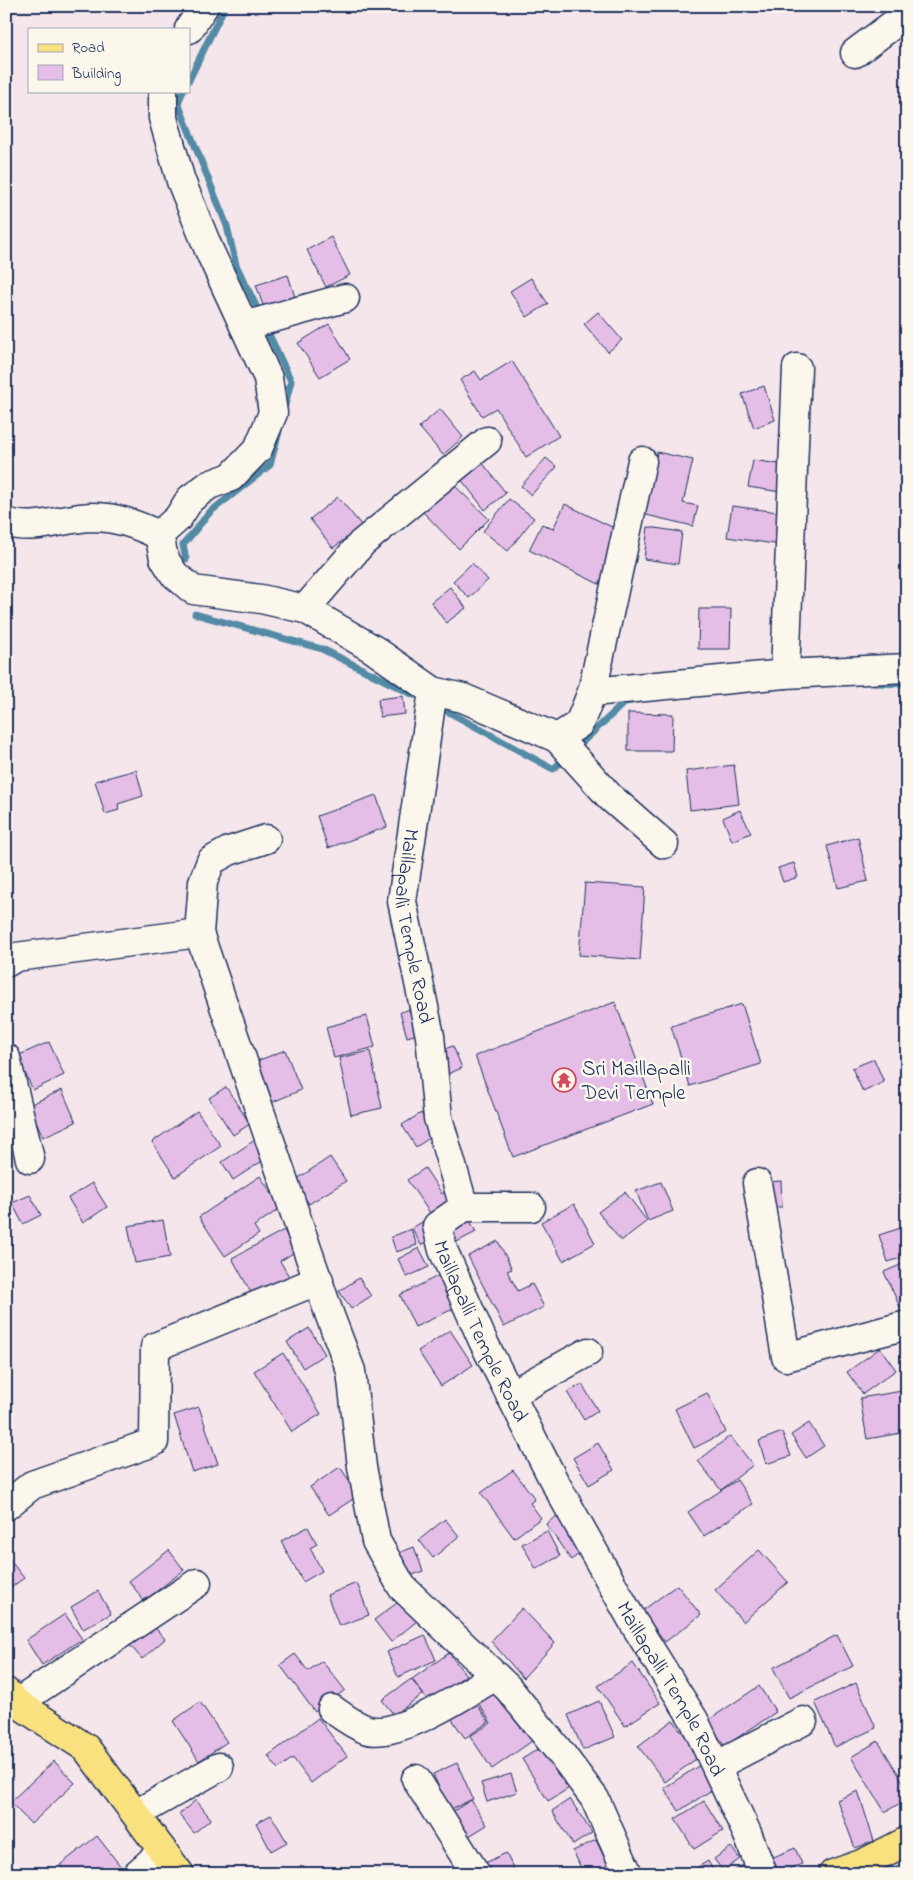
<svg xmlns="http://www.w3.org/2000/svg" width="913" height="1880" font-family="'Indie Flower',sans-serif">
<rect width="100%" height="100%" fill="#f4e6ea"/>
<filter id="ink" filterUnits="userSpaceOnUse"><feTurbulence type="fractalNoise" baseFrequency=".02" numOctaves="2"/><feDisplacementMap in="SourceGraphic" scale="10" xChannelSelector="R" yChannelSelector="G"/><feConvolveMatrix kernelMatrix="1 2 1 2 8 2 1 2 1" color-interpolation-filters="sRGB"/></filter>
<g filter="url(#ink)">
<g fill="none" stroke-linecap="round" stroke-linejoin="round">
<path stroke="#528aa5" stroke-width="7" d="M 189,80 L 225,6
M 183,91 L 178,103 L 227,226 L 236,265 L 261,316
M 265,326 L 291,381 L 283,413
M 186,559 L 183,545 L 210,512 L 270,465 L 279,431
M 195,614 L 322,649 L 414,695
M 877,683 L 907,684
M 445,710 L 553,769 L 567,757
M 574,750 L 625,702 L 632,701"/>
</g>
<path fill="#e5bee7" stroke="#1b2f5e" d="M 331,237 L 350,275 L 326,287 L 307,250 Z
M 288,275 L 295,297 L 285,300 L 287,307 L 266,314 L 256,285 Z
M 531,278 L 548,304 L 527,317 L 510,291 Z
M 598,312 L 622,340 L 608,352 L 584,324 Z
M 329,324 L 350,359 L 320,377 L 298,343 Z
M 512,361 L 559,436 L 526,457 L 496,408 L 482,416 L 460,380 L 475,371 L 481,380 Z
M 764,386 L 775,420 L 754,428 L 742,394 Z
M 440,409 L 463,437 L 443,455 L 419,427 Z
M 657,452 L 693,460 L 683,503 L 698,506 L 693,526 L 642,514 Z
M 478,457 L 506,493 L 485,510 L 457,474 Z
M 546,458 L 557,467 L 531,495 L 521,486 Z
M 753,460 L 785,465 L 781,492 L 748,487 Z
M 452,483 L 489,519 L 459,549 L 423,512 Z
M 338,497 L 362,526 L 333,548 L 310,519 Z
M 509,499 L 534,518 L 508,551 L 483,531 Z
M 565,504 L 624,533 L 599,584 L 529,550 L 542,524 L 553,529 Z
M 732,506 L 786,513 L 781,545 L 727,537 Z
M 648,527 L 682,532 L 678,564 L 644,559 Z
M 472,563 L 488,580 L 469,598 L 453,581 Z
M 450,587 L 466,608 L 446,623 L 431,602 Z
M 699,609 L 731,609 L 730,649 L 698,649 Z
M 403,696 L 405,714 L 380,717 L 378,699 Z
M 628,713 L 673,714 L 672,751 L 628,751 Z
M 734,765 L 739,804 L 690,810 L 686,771 Z
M 136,770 L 143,796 L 118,804 L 119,810 L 105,814 L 95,781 Z
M 376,795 L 387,827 L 328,848 L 317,816 Z
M 740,810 L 751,833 L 732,841 L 723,818 Z
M 858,837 L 868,881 L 838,888 L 827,846 Z
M 794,863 L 798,877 L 783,882 L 778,868 Z
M 585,883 L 645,887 L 640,960 L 579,955 Z
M 615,1002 L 653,1104 L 513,1157 L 475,1056 Z
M 742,1004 L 761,1064 L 690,1086 L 671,1026 Z
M 419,1007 L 425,1032 L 407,1037 L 400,1012 Z
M 367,1016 L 375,1047 L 334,1058 L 326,1027 Z
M 49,1042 L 64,1075 L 33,1090 L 17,1056 Z
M 453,1046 L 462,1068 L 443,1076 L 434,1053 Z
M 285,1050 L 301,1090 L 268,1104 L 252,1063 Z
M 370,1051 L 382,1108 L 351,1115 L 339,1058 Z
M 874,1059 L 884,1082 L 863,1092 L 852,1068 Z
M 226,1087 L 250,1124 L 233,1135 L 209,1098 Z
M 62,1090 L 76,1122 L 43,1137 L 29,1105 Z
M 197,1111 L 221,1146 L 175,1177 L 152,1142 Z
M 421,1113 L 434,1135 L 416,1147 L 402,1125 Z
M 255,1140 L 267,1158 L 233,1180 L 222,1162 Z
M 330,1157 L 346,1181 L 309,1204 L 294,1181 Z
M 425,1168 L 442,1194 L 448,1190 L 460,1207 L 437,1223 L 407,1180 Z
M 260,1176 L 281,1208 L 254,1226 L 259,1234 L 225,1256 L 199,1217 Z
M 781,1181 L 782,1207 L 770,1207 L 769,1182 Z
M 661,1182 L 673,1211 L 648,1221 L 636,1191 Z
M 92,1183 L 107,1207 L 83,1223 L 68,1198 Z
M 625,1192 L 647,1221 L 621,1241 L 598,1212 Z
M 30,1195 L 41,1215 L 23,1224 L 12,1203 Z
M 574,1204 L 595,1243 L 563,1261 L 541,1222 Z
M 465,1211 L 476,1232 L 451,1245 L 440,1224 Z
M 429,1218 L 438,1236 L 421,1245 L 412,1228 Z
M 163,1220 L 170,1257 L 135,1263 L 128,1226 Z
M 907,1226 L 907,1256 L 888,1262 L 879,1235 Z
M 411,1229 L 417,1245 L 396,1252 L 391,1237 Z
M 284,1230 L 295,1252 L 280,1261 L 291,1280 L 255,1300 L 232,1258 Z
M 498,1241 L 512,1269 L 507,1271 L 518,1291 L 532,1284 L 544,1307 L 504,1327 L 468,1256 Z
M 419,1248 L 429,1267 L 407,1277 L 398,1259 Z
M 907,1262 L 907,1304 L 900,1307 L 884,1272 Z
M 440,1275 L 455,1308 L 415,1327 L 400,1295 Z
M 359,1278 L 371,1296 L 351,1309 L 339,1291 Z
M 309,1328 L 325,1354 L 303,1368 L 287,1342 Z
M 450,1330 L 473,1365 L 441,1386 L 418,1351 Z
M 880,1348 L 896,1370 L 863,1394 L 847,1372 Z
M 283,1353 L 321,1414 L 292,1432 L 254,1371 Z
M 582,1384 L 598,1411 L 584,1420 L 567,1392 Z
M 902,1391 L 907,1432 L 867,1439 L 860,1398 Z
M 707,1393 L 726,1432 L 694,1448 L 675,1409 Z
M 199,1407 L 218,1464 L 192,1472 L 174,1415 Z
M 809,1423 L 824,1446 L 806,1458 L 791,1435 Z
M 782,1432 L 791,1456 L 766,1464 L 759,1441 Z
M 730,1436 L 753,1465 L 721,1490 L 698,1461 Z
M 598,1443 L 614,1470 L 589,1485 L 573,1458 Z
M 340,1467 L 359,1495 L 329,1515 L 310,1487 Z
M 513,1470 L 535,1499 L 530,1503 L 541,1518 L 514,1538 L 481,1493 Z
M 737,1480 L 753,1504 L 704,1536 L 688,1512 Z
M 558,1515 L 590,1546 L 571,1560 L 546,1524 Z
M 445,1519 L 459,1536 L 433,1558 L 419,1540 Z
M 308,1527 L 317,1544 L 310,1548 L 322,1571 L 303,1582 L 281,1541 Z
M 547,1531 L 560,1556 L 536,1569 L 522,1544 Z
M 414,1547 L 423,1571 L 405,1578 L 396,1554 Z
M 169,1550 L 184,1570 L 144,1601 L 129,1581 Z
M 759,1550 L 788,1582 L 743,1622 L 715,1590 Z
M 6,1555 L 24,1578 L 6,1591 Z
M 357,1583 L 369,1615 L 339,1626 L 327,1595 Z
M 677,1585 L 701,1615 L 665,1642 L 642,1611 Z
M 98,1591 L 111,1614 L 83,1629 L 71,1607 Z
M 401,1600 L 417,1621 L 391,1642 L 374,1620 Z
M 522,1608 L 555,1643 L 523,1678 L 491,1641 Z
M 65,1614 L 82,1639 L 42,1665 L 26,1640 Z
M 151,1623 L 165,1639 L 142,1659 L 128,1643 Z
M 425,1635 L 436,1660 L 398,1677 L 387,1652 Z
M 837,1635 L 853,1666 L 789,1698 L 773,1668 Z
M 449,1653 L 466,1675 L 429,1702 L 412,1679 Z
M 295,1654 L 308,1671 L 322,1661 L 345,1690 L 315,1712 L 280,1665 Z
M 633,1663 L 660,1703 L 625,1726 L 598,1686 Z
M 411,1679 L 423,1694 L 394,1715 L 382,1700 Z
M 856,1683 L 876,1728 L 835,1747 L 815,1702 Z
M 499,1686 L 535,1739 L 492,1769 L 470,1736 L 491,1723 L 477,1701 Z
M 759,1686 L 776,1712 L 725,1746 L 707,1721 Z
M 599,1701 L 615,1737 L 583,1750 L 568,1715 Z
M 200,1702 L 227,1742 L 199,1761 L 173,1721 Z
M 475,1702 L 489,1722 L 465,1738 L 451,1718 Z
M 318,1718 L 347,1756 L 311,1783 L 293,1758 L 278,1769 L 268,1756 Z
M 673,1720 L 700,1756 L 665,1782 L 638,1746 Z
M 878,1741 L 907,1788 L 907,1799 L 885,1812 L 851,1757 Z
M 545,1745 L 571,1787 L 548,1801 L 522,1759 Z
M 54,1761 L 75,1783 L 31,1824 L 10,1802 Z
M 457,1763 L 473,1799 L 449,1810 L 433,1774 Z
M 703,1763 L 718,1786 L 679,1811 L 664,1788 Z
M 511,1774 L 517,1792 L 487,1802 L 481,1783 Z
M 858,1791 L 874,1841 L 855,1848 L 837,1800 Z
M 570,1799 L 592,1833 L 573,1845 L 552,1811 Z
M 196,1800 L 211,1819 L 194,1833 L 179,1814 Z
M 471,1800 L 487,1825 L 466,1838 L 450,1813 Z
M 704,1801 L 723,1831 L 694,1849 L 675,1819 Z
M 271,1815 L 287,1842 L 271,1851 L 256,1823 Z
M 97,1836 L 125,1872 L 123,1874 L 67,1874 L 60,1865 Z
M 596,1840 L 612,1874 L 584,1874 L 573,1851 Z
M 731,1847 L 740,1859 L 723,1871 L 714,1859 Z
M 795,1848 L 802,1864 L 776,1874 L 769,1859 Z
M 506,1853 L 516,1874 L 485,1874 L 481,1865 Z
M 708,1861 L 715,1874 L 689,1874 L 688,1873 Z
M 746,1863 L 752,1874 L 729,1874 Z"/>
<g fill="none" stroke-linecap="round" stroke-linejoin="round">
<g stroke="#1b2f5e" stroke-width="31">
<g id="minor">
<path d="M 189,29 L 204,6"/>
<path d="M 855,53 L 907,14"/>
<path d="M 244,326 L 345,298"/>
<path d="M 6,522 C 33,532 63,518 91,517 C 117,517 135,524 159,535 L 164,558 L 174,574 L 193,590 L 261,599 L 305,609 L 373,649 L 433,691 L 463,698 L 557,738 L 579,724 L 592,692 L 785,674 L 907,668"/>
<path d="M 159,535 L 178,518 L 190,499 L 209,485 L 231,477 L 258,449 L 273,413 L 268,378 L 209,250 L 181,181 L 163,118 L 163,91"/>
<path d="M 305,609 L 362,543 L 487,441"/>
<path d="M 785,674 L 797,368"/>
<path id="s1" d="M 433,691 L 402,901 L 430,1036 L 438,1118 L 464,1207 L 437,1226 L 443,1250 L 483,1341 L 553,1479 L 635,1625 L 694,1720 L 747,1833 L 763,1874"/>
<path d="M 592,692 L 642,461"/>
<path d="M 557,738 L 610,797 L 664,844"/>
<path d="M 266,839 L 229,851 L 211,861 L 203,882 L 199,933 L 330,1316 L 351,1371 L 362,1467 L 376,1541 L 402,1587 L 508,1688 L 563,1756 L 595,1799 L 628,1874"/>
<path d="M 6,963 L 16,957 L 199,933"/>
<path d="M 6,1058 L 30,1159"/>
<path d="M 757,1183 L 786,1357 L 907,1325"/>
<path d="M 464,1207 L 531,1207"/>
<path d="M 510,1395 L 588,1352"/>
<path d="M 6,1506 L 32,1485 L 154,1442 L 155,1347 L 319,1280"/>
<path d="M 17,1703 L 197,1583"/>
<path d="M 332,1709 C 342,1716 354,1725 365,1729 C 395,1741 469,1692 495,1676"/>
<path d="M 716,1766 L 803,1721"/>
<path d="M 416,1779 L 476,1874"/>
<path d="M 136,1814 L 219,1767"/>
<path d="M 137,1874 L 163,1851"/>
</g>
</g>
<g stroke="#1b2f5e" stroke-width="31">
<path id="major" d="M 6,1692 L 17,1703 L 86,1748 L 180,1874
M 833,1874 L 864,1863 L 907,1841"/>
</g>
<use href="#minor" stroke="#fbf7ec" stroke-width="28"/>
<use href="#major" stroke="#fae180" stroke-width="28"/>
</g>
</g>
<defs>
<g id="temple-ring" transform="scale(1.25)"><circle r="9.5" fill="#fbf7ec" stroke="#d1495b" stroke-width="1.5"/><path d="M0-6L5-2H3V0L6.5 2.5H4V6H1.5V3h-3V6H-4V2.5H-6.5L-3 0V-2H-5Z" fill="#d1495b"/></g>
</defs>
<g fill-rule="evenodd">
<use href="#temple-ring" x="564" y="1080"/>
</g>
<g text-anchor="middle" stroke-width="5" stroke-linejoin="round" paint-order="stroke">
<g font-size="21" fill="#1b2f5e" stroke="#fbf7ec">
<text dy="7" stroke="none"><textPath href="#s1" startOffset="238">Maillapalli Temple Road</textPath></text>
<text dy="7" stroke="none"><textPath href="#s1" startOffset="672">Maillapalli Temple Road</textPath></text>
<text dy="7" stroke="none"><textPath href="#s1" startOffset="1078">Maillapalli Temple Road</textPath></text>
</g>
<g font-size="21" fill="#1b2f5e" stroke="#fbf7ec" text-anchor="start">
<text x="582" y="1075">Sri Maillapalli<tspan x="582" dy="24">Devi Temple</tspan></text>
</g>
</g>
<rect width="913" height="1880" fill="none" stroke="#fbf7ec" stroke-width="25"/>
<rect x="12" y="12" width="888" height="1855" fill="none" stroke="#1b2f5e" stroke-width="2" filter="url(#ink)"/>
<rect x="28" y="28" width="162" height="65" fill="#fbf7ec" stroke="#a1a7b3"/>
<rect x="38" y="44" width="25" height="8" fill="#fae180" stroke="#a1a7b3"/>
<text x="72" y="52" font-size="15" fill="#1b2f5e">Road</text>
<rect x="38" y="65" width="25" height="15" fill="#e5bee7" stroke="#a1a7b3"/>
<text x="72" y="78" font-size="15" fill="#1b2f5e">Building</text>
</svg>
